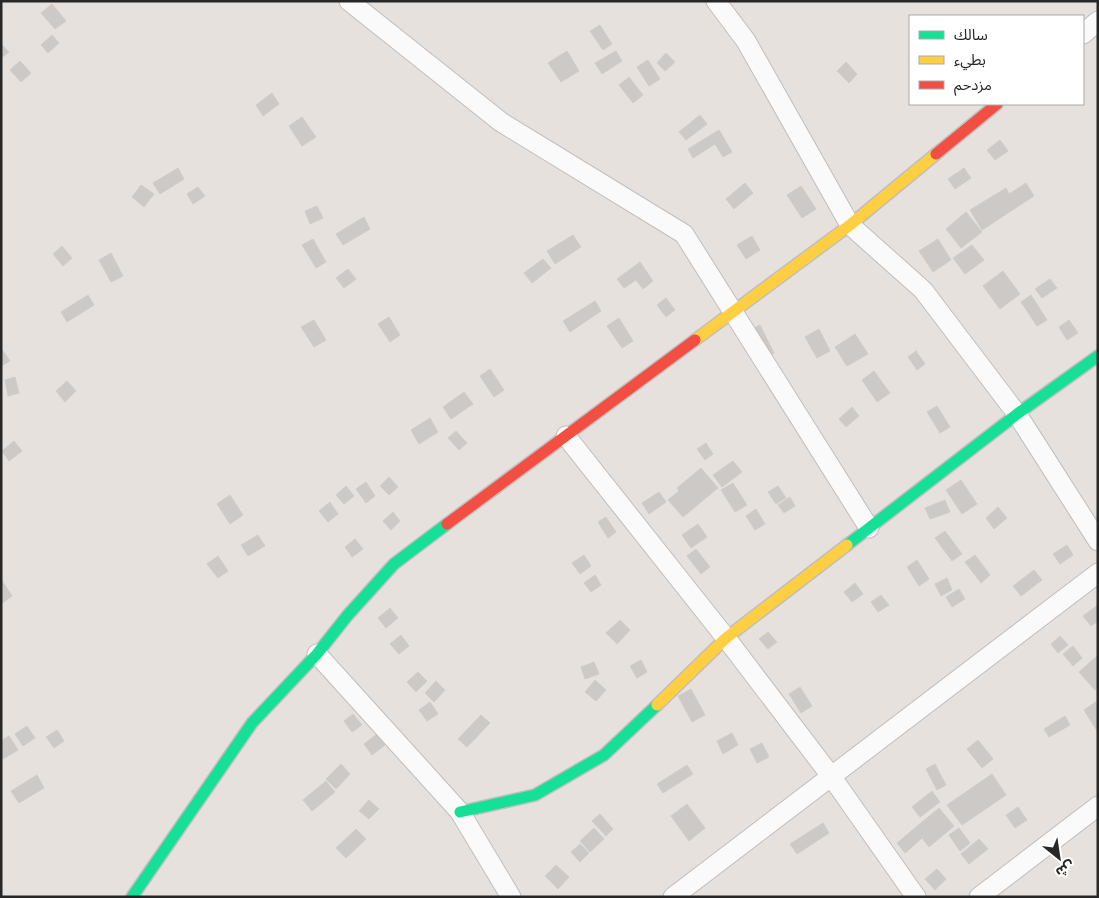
<svg xmlns="http://www.w3.org/2000/svg" width="1099" height="898" font-family="'Archivo Narrow','Noto Sans Arabic',sans-serif">
<rect width="100%" height="100%" fill="#e6e1dc"/>
<path fill="#ccc9c6" stroke="#d0cdc9" d="M 52,4 L 66,21 L 55,29 L 41,13 Z
M 600,25 L 612,44 L 603,50 L 590,31 Z
M 52,35 L 59,43 L 48,53 L 41,45 Z
M 1,44 L 9,52 L 1,58 Z
M 567,51 L 579,71 L 561,82 L 548,63 Z
M 616,51 L 622,61 L 602,74 L 595,63 Z
M 666,53 L 675,62 L 665,71 L 657,63 Z
M 648,60 L 660,79 L 649,86 L 637,67 Z
M 20,61 L 31,73 L 21,82 L 10,70 Z
M 846,62 L 857,74 L 849,83 L 837,71 Z
M 629,77 L 643,95 L 633,103 L 619,85 Z
M 272,93 L 279,104 L 263,116 L 256,105 Z
M 700,115 L 707,124 L 686,140 L 679,132 Z
M 302,117 L 316,137 L 302,146 L 289,126 Z
M 719,130 L 732,152 L 723,157 L 715,144 L 693,158 L 688,149 Z
M 1000,140 L 1008,151 L 995,160 L 987,150 Z
M 178,168 L 184,179 L 160,194 L 153,183 Z
M 964,168 L 971,178 L 955,189 L 948,179 Z
M 745,183 L 753,193 L 734,209 L 726,199 Z
M 1026,183 L 1034,196 L 982,230 L 970,210 L 1006,188 L 1009,194 Z
M 141,185 L 154,194 L 144,207 L 132,197 Z
M 801,186 L 816,209 L 802,218 L 787,195 Z
M 198,187 L 205,196 L 193,204 L 187,194 Z
M 317,206 L 323,218 L 310,224 L 305,211 Z
M 966,212 L 982,232 L 961,248 L 946,229 Z
M 364,217 L 370,229 L 343,245 L 336,234 Z
M 573,235 L 581,247 L 555,264 L 547,251 Z
M 752,236 L 760,250 L 746,259 L 737,245 Z
M 313,239 L 326,262 L 316,268 L 302,245 Z
M 938,239 L 951,260 L 933,272 L 919,251 Z
M 972,245 L 984,260 L 965,274 L 953,258 Z
M 62,246 L 72,258 L 63,266 L 53,254 Z
M 111,253 L 123,276 L 111,282 L 99,260 Z
M 543,259 L 551,268 L 532,283 L 524,273 Z
M 640,262 L 653,281 L 643,289 L 636,280 L 624,288 L 617,279 Z
M 348,269 L 356,279 L 344,288 L 336,278 Z
M 1003,271 L 1020,294 L 1000,309 L 983,286 Z
M 1050,279 L 1057,288 L 1042,298 L 1035,289 Z
M 88,295 L 94,305 L 67,322 L 61,312 Z
M 1031,295 L 1047,320 L 1037,326 L 1021,302 Z
M 666,298 L 675,310 L 666,317 L 657,305 Z
M 595,301 L 601,311 L 570,332 L 563,321 Z
M 389,317 L 400,335 L 390,342 L 378,324 Z
M 619,318 L 633,341 L 622,348 L 607,326 Z
M 314,320 L 326,340 L 314,347 L 301,327 Z
M 1069,320 L 1078,333 L 1067,340 L 1059,327 Z
M 760,325 L 774,353 L 762,359 L 748,331 Z
M 819,329 L 830,351 L 817,358 L 805,337 Z
M 855,334 L 868,354 L 847,366 L 835,347 Z
M 1,348 L 10,361 L 1,366 Z
M 916,351 L 925,364 L 917,370 L 908,357 Z
M 490,369 L 504,390 L 494,397 L 480,376 Z
M 874,371 L 890,393 L 877,402 L 862,380 Z
M 15,377 L 19,393 L 8,396 L 5,380 Z
M 67,381 L 76,391 L 65,402 L 56,391 Z
M 464,392 L 473,404 L 451,419 L 443,407 Z
M 937,406 L 950,427 L 940,433 L 927,412 Z
M 852,407 L 859,416 L 846,427 L 839,419 Z
M 430,418 L 438,432 L 419,444 L 411,430 Z
M 456,431 L 467,443 L 459,450 L 448,438 Z
M 14,441 L 22,451 L 9,461 L 2,451 Z
M 706,443 L 713,454 L 705,460 L 697,449 Z
M 733,461 L 742,472 L 722,487 L 713,475 Z
M 701,468 L 718,488 L 683,517 L 668,500 L 679,491 L 677,488 Z
M 389,477 L 398,487 L 389,495 L 380,486 Z
M 961,480 L 977,504 L 962,514 L 946,490 Z
M 366,482 L 375,496 L 366,503 L 356,489 Z
M 733,483 L 747,505 L 735,512 L 721,490 Z
M 346,486 L 354,496 L 344,504 L 336,495 Z
M 778,486 L 786,498 L 776,504 L 768,492 Z
M 659,492 L 666,502 L 649,514 L 642,503 Z
M 230,495 L 243,515 L 230,524 L 217,504 Z
M 790,497 L 795,506 L 784,513 L 778,505 Z
M 945,500 L 950,512 L 930,519 L 925,508 Z
M 330,502 L 338,514 L 328,522 L 319,511 Z
M 998,507 L 1007,518 L 994,529 L 986,518 Z
M 756,509 L 765,524 L 755,530 L 746,516 Z
M 393,512 L 400,521 L 391,530 L 383,521 Z
M 606,517 L 616,532 L 608,538 L 598,522 Z
M 698,524 L 707,537 L 691,548 L 682,535 Z
M 945,531 L 962,554 L 952,561 L 935,538 Z
M 258,535 L 265,546 L 248,556 L 241,545 Z
M 355,539 L 363,549 L 352,557 L 345,547 Z
M 1067,545 L 1073,555 L 1060,564 L 1053,554 Z
M 696,549 L 710,567 L 701,574 L 687,556 Z
M 584,555 L 591,566 L 580,574 L 572,563 Z
M 975,555 L 990,575 L 981,583 L 965,562 Z
M 218,556 L 228,571 L 218,578 L 207,564 Z
M 917,560 L 929,579 L 919,586 L 907,567 Z
M 1034,570 L 1042,580 L 1021,596 L 1013,586 Z
M 595,575 L 601,585 L 591,592 L 584,583 Z
M 947,578 L 952,590 L 941,596 L 935,584 Z
M 1,579 L 12,596 L 1,604 Z
M 855,583 L 863,594 L 852,602 L 844,592 Z
M 959,589 L 965,599 L 952,607 L 946,597 Z
M 881,595 L 889,605 L 878,612 L 871,602 Z
M 1098,605 L 1098,621 L 1091,626 L 1083,616 Z
M 390,608 L 398,618 L 386,628 L 378,618 Z
M 620,620 L 630,630 L 617,644 L 606,633 Z
M 768,632 L 777,642 L 768,649 L 759,639 Z
M 401,635 L 409,646 L 399,654 L 390,644 Z
M 1060,636 L 1068,645 L 1058,653 L 1051,644 Z
M 1073,646 L 1082,658 L 1073,666 L 1063,654 Z
M 1098,655 L 1098,687 L 1095,690 L 1079,672 Z
M 641,660 L 647,672 L 637,678 L 630,666 Z
M 594,662 L 599,674 L 585,679 L 581,667 Z
M 418,672 L 427,681 L 416,692 L 407,682 Z
M 595,680 L 606,690 L 596,701 L 585,692 Z
M 436,681 L 445,690 L 434,702 L 425,693 Z
M 800,687 L 812,706 L 801,713 L 789,694 Z
M 691,689 L 705,715 L 692,722 L 678,696 Z
M 1097,701 L 1098,730 L 1097,731 L 1084,710 Z
M 430,702 L 438,714 L 427,721 L 419,710 Z
M 353,714 L 362,725 L 352,732 L 344,721 Z
M 481,715 L 490,723 L 467,747 L 458,739 Z
M 1065,716 L 1070,725 L 1049,737 L 1044,729 Z
M 27,726 L 35,738 L 23,746 L 15,734 Z
M 57,730 L 64,741 L 54,748 L 46,737 Z
M 732,733 L 738,745 L 723,754 L 717,741 Z
M 377,734 L 385,745 L 372,755 L 364,744 Z
M 9,736 L 18,750 L 1,760 L 1,741 Z
M 978,740 L 993,759 L 982,768 L 967,749 Z
M 762,743 L 769,757 L 757,763 L 750,749 Z
M 341,764 L 350,774 L 336,789 L 326,779 Z
M 935,764 L 946,785 L 937,790 L 926,769 Z
M 687,765 L 693,774 L 663,793 L 657,784 Z
M 992,774 L 1006,795 L 962,825 L 947,805 Z
M 37,775 L 44,788 L 19,803 L 11,791 Z
M 326,781 L 335,792 L 312,811 L 303,800 Z
M 932,791 L 940,802 L 920,817 L 912,807 Z
M 369,800 L 379,809 L 369,819 L 359,811 Z
M 687,804 L 705,828 L 689,841 L 671,816 Z
M 1018,807 L 1027,820 L 1015,828 L 1006,815 Z
M 939,808 L 954,826 L 929,847 L 922,838 L 905,853 L 897,843 Z
M 600,814 L 613,829 L 606,836 L 592,821 Z
M 823,823 L 829,833 L 797,854 L 790,844 Z
M 594,828 L 604,839 L 590,852 L 580,841 Z
M 959,828 L 970,843 L 960,851 L 949,835 Z
M 356,829 L 366,839 L 346,858 L 336,848 Z
M 979,839 L 988,849 L 969,864 L 961,854 Z
M 580,844 L 589,853 L 580,862 L 571,852 Z
M 556,865 L 569,877 L 558,889 L 545,876 Z
M 937,869 L 946,879 L 935,890 L 925,879 Z"/>
<g fill="none" stroke-linecap="round" stroke-linejoin="round">
<g stroke="#c0bebe" stroke-width="21">
<path id="street" d="M 349,1 L 501,122 L 684,234 L 869,528
M 716,1 L 746,41 L 850,225 L 923,290 L 1017,414 L 1098,541
M 1083,34 L 1098,21
M 566,436 L 726,638 L 831,776 L 916,897
M 317,654 L 460,812 L 511,897
M 673,897 L 1098,573
M 979,897 L 1098,806"/>
</g>
<g stroke="#c0bebe" stroke-width="14">
<path id="fast" d="M 847,545 L 1017,414 L 1098,356
M 460,812 L 535,795 L 604,755 L 657,705
M 132,897 L 252,723 L 317,654 L 347,616 L 394,564 L 447,524"/>
</g>
<g stroke="#c0bebe" stroke-width="14">
<path id="slow" d="M 695,340 L 850,225 L 936,154
M 657,705 L 726,638 L 847,545"/>
</g>
<g stroke="#c0bebe" stroke-width="14">
<path id="jam" d="M 936,154 L 997,104
M 447,524 L 695,340"/>
</g>
<use href="#street" stroke="#fbfafa" stroke-width="19"/>
<use href="#fast" stroke="#16e098" stroke-width="11"/>
<use href="#slow" stroke="#ffcf43" stroke-width="11"/>
<use href="#jam" stroke="#f24e42" stroke-width="11"/>
</g>
<rect width="1099" height="898" fill="none" stroke="#272727" stroke-width="5"/>
<rect x="909" y="15" width="175" height="90" fill="#ffffff" stroke="#a9a9a9"/>
<rect x="919" y="31" width="25" height="8" fill="#16e098" stroke="#a9a9a9"/>
<text x="954" y="40" font-size="15" fill="#272727">سالك</text>
<rect x="919" y="56" width="25" height="8" fill="#ffcf43" stroke="#a9a9a9"/>
<text x="954" y="65" font-size="15" fill="#272727">بطيء</text>
<rect x="919" y="81" width="25" height="8" fill="#f24e42" stroke="#a9a9a9"/>
<text x="954" y="90" font-size="15" fill="#272727">مزدحم</text>
<g transform="translate(1059 858) rotate(150)" stroke="#ffffff" stroke-width="4" paint-order="stroke">
<path d="M0-4L9 19L0 12L-9 19Z" fill="#272727"/>
<text y="-8" font-size="14" font-weight="bold" text-anchor="middle" fill="#272727">ش</text>
</g>
</svg>
